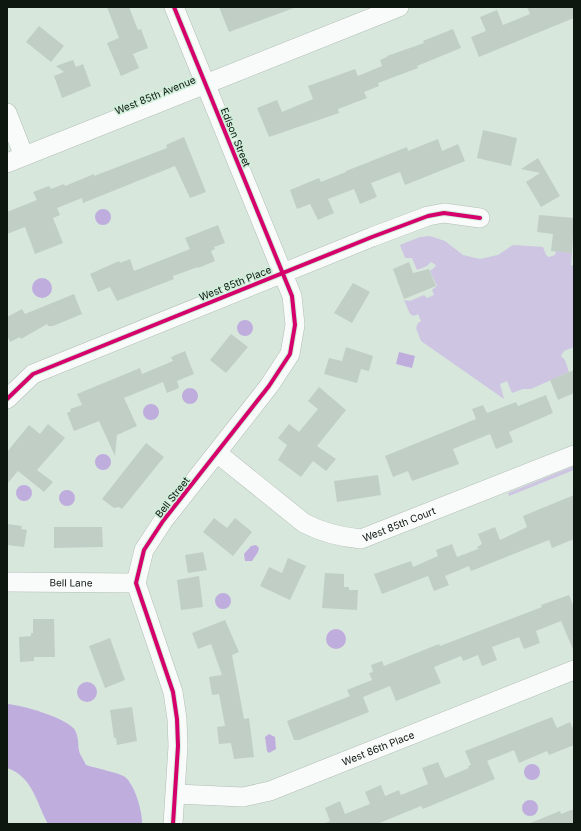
<svg xmlns="http://www.w3.org/2000/svg" width="581" height="831" font-family="Inter,sans-serif">
<rect width="100%" height="100%" fill="#d7e7dc"/>
<path fill="#cdc5e2" d="M 430,236 L 445,241 L 463,255 L 480,259 L 498,255 L 513,245 L 543,247 L 546,255 L 549,257 L 555,255 L 556,251 L 572,253 L 571,265 L 574,266 L 574,347 L 564,351 L 561,356 L 565,360 L 569,372 L 531,389 L 523,389 L 512,393 L 507,381 L 500,384 L 504,399 L 421,341 L 416,328 L 418,323 L 421,321 L 418,314 L 414,316 L 410,314 L 404,300 L 410,301 L 424,295 L 427,298 L 434,295 L 432,290 L 437,286 L 430,271 L 435,267 L 436,265 L 431,262 L 427,266 L 417,270 L 412,258 L 405,258 L 400,245 L 420,237 Z
M 574,466 L 574,470 L 509,496 L 508,493 Z"/>
<path fill="#bfadde" d="M95 217a8 8 0 1 1 16 0a8 8 0 1 1-16 0Z
M32 288a10 10 0 1 1 20 0a10 10 0 1 1-20 0Z
M237 328a8 8 0 1 1 16 0a8 8 0 1 1-16 0Z
M 399,352 L 415,356 L 412,368 L 396,364 Z
M182 396a8 8 0 1 1 16 0a8 8 0 1 1-16 0Z
M143 412a8 8 0 1 1 16 0a8 8 0 1 1-16 0Z
M95 462a8 8 0 1 1 16 0a8 8 0 1 1-16 0Z
M16 493a8 8 0 1 1 16 0a8 8 0 1 1-16 0Z
M59 498a8 8 0 1 1 16 0a8 8 0 1 1-16 0Z
M 256,545 L 259,548 L 258,552 L 252,561 L 245,561 L 244,554 L 251,546 Z
M215 601a8 8 0 1 1 16 0a8 8 0 1 1-16 0Z
M326 639a10 10 0 1 1 20 0a10 10 0 1 1-20 0Z
M77 692a10 10 0 1 1 20 0a10 10 0 1 1-20 0Z
M 7,704 C 22,705 67,718 75,730 C 80,741 77,746 80,754 C 82,757 84,761 86,765 C 95,768 120,773 125,777 C 135,785 143,813 142,824 L 48,824 C 36,802 33,777 7,768 Z
M 269,734 L 275,737 L 276,749 L 269,753 L 267,751 L 265,737 Z
M524 772a8 8 0 1 1 16 0a8 8 0 1 1-16 0Z
M522 808a8 8 0 1 1 16 0a8 8 0 1 1-16 0Z"/>
<path fill="#c1cec5" d="M 107,7 L 129,7 L 138,30 L 141,29 L 148,48 L 133,54 L 139,68 L 121,76 L 107,43 L 119,38 Z
M 219,7 L 294,7 L 294,8 L 229,32 Z
M 527,7 L 574,7 L 574,18 L 479,57 L 471,37 L 486,31 L 480,17 L 497,10 L 503,25 L 530,14 Z
M 39,26 L 64,46 L 51,62 L 26,42 Z
M 453,29 L 461,48 L 417,66 L 418,68 L 378,83 L 379,86 L 364,92 L 367,98 L 338,109 L 339,113 L 269,137 L 257,108 L 277,100 L 282,112 L 313,99 L 308,86 L 355,69 L 358,76 L 382,66 L 380,60 L 387,57 L 387,56 L 424,43 L 423,41 Z
M 73,60 L 76,67 L 83,64 L 91,86 L 62,98 L 54,76 L 64,72 L 56,66 Z
M 483,130 L 517,138 L 511,166 L 477,158 Z
M 184,137 L 206,192 L 190,198 L 175,166 L 83,203 L 82,198 L 57,208 L 60,215 L 53,218 L 63,243 L 35,254 L 25,227 L 7,234 L 7,212 L 37,200 L 33,192 L 49,186 L 51,189 L 64,184 L 65,186 L 94,174 L 94,176 L 167,148 L 166,145 Z
M 438,139 L 442,151 L 458,144 L 465,161 L 405,185 L 400,172 L 371,183 L 377,197 L 360,204 L 354,189 L 328,199 L 334,213 L 318,220 L 310,204 L 297,209 L 290,190 L 319,178 L 321,182 L 346,172 L 346,171 L 407,147 L 408,151 Z
M 538,158 L 560,196 L 541,207 L 526,182 L 540,173 L 521,169 Z
M 539,215 L 574,218 L 572,253 L 551,251 L 553,234 L 537,232 Z
M 218,225 L 225,243 L 214,247 L 215,249 L 211,251 L 215,261 L 198,268 L 198,267 L 173,276 L 174,279 L 117,301 L 110,287 L 98,292 L 90,274 L 119,261 L 120,263 L 130,259 L 134,271 L 190,249 L 185,238 Z
M 409,262 L 413,273 L 429,269 L 436,286 L 404,299 L 393,269 Z
M 353,283 L 370,292 L 352,323 L 334,313 Z
M 74,294 L 82,314 L 53,326 L 48,326 L 47,324 L 21,339 L 20,337 L 10,342 L 7,335 L 7,317 L 22,309 L 25,314 Z
M 231,334 L 248,347 L 226,373 L 210,360 Z
M 346,347 L 373,356 L 369,371 L 361,369 L 357,383 L 324,374 L 329,358 L 342,361 Z
M 185,351 L 194,374 L 177,381 L 179,388 L 167,393 L 163,382 L 124,398 L 137,426 L 117,435 L 115,456 L 99,421 L 74,431 L 67,413 L 71,411 L 70,409 L 82,405 L 77,394 L 140,368 L 142,374 L 173,361 L 171,357 Z
M 574,370 L 574,393 L 558,400 L 550,380 Z
M 319,387 L 346,410 L 317,446 L 336,459 L 326,471 L 313,461 L 301,477 L 278,460 L 287,445 L 278,438 L 289,424 L 299,432 L 318,409 L 308,401 Z
M 546,395 L 553,413 L 509,432 L 513,442 L 496,449 L 490,434 L 453,449 L 459,464 L 412,481 L 408,471 L 393,477 L 385,456 L 476,419 L 472,409 L 483,405 L 487,413 L 516,402 L 518,406 Z
M 48,424 L 65,438 L 37,470 L 53,482 L 44,492 L 18,471 L 7,484 L 7,452 L 29,425 L 40,434 Z
M 146,443 L 164,457 L 122,509 L 119,507 L 114,508 L 102,499 Z
M 378,475 L 381,495 L 337,502 L 334,481 Z
M 574,495 L 574,539 L 552,548 L 549,540 L 471,571 L 469,566 L 445,576 L 449,585 L 434,591 L 428,576 L 382,594 L 374,574 L 411,561 L 413,567 L 438,556 L 436,550 L 452,544 L 457,557 L 478,549 L 477,547 L 482,544 L 478,534 L 495,527 L 500,540 L 527,527 L 523,516 Z
M 214,518 L 227,528 L 235,518 L 252,532 L 233,556 L 203,532 Z
M 7,524 L 22,526 L 21,529 L 27,530 L 24,547 L 7,545 Z
M 54,527 L 102,527 L 103,547 L 54,548 Z
M 203,552 L 207,570 L 188,573 L 185,555 Z
M 288,558 L 306,566 L 290,600 L 260,586 L 269,567 L 282,573 Z
M 325,573 L 344,574 L 344,587 L 349,587 L 349,590 L 358,590 L 357,610 L 322,608 Z
M 199,576 L 203,607 L 181,610 L 177,580 Z
M 569,595 L 574,607 L 574,652 L 561,621 L 536,631 L 540,643 L 524,649 L 519,637 L 492,647 L 497,660 L 482,666 L 478,655 L 463,661 L 461,656 L 434,667 L 441,683 L 396,701 L 390,686 L 363,697 L 369,712 L 299,740 L 294,740 L 287,721 L 350,696 L 347,690 L 372,680 L 369,673 L 373,672 L 371,665 L 382,661 L 384,666 L 439,644 L 440,646 L 542,607 L 541,605 Z
M 33,619 L 54,619 L 55,657 L 34,657 L 34,661 L 20,662 L 19,637 L 31,636 L 31,633 L 33,633 Z
M 225,620 L 239,652 L 232,655 L 244,719 L 249,718 L 254,757 L 234,759 L 231,743 L 219,744 L 217,727 L 225,726 L 219,694 L 212,695 L 209,677 L 222,675 L 211,644 L 198,649 L 192,633 Z
M 110,638 L 125,680 L 105,688 L 89,646 Z
M 132,707 L 137,741 L 117,745 L 116,738 L 114,738 L 110,710 Z
M 552,717 L 557,728 L 570,722 L 574,731 L 574,745 L 549,755 L 547,751 L 519,763 L 514,750 L 487,761 L 495,779 L 423,809 L 421,806 L 377,824 L 323,824 L 330,821 L 325,808 L 340,801 L 345,814 L 370,804 L 365,792 L 381,785 L 385,796 L 399,790 L 401,795 L 428,784 L 422,768 L 438,762 L 445,778 L 469,768 L 468,766 L 471,765 L 465,751 Z
M 574,809 L 574,824 L 528,824 L 560,811 L 561,814 Z"/>
<g fill="none" stroke-linecap="round" stroke-linejoin="round">
<g stroke="#b2beb6" stroke-width="20">
<g id="minor">
<path d="M 7,113 L 24,156"/>
<path d="M 7,163 L 399,7"/>
<path d="M 7,399 L 33,374 L 372,237 L 428,216 L 444,213 L 480,218"/>
<path id="s1" d="M 217,453 L 304,523 C 323,533 340,537 361,539 L 574,455"/>
<path id="s2" d="M 7,582 L 136,583"/>
<path id="s3" d="M 176,794 L 243,797 L 270,791 L 574,670"/>
<path d="M 173,824 L 178,746 L 177,719 L 173,692 L 136,583 L 144,550 L 163,521 L 269,386 L 290,354 L 295,325 L 292,296 L 174,7"/>
</g>
</g>
<use href="#minor" stroke="#f9fbfa" stroke-width="19"/>
<g stroke="#d0eeda" stroke-width="6">
<path id="cycleway" d="M 7,399 L 33,374 L 372,237 L 428,216 L 444,213 L 480,218
M 173,824 L 178,746 L 177,719 L 173,692 L 136,583 L 144,550 L 163,521 L 269,386 L 290,354 L 295,325 L 292,296 L 174,7"/>
</g>
<use href="#cycleway" stroke="#d6006c" stroke-width="4"/>
</g>
<g text-anchor="middle" stroke-width="3.5" stroke-linejoin="round" paint-order="stroke">
<g font-size="10" fill="#0d1710" stroke="#d0eeda">
<text transform="translate(155 95) rotate(-22)" y="4">West 85th Avenue</text>
<text transform="translate(236 137) rotate(68)" y="4">Edison Street</text>
<text transform="translate(235 283) rotate(-22)" y="4">West 85th Place</text>
<text transform="translate(172 497) rotate(-52)" y="4">Bell Street</text>
<text dy="4" stroke="none"><textPath href="#s1" startOffset="212">West 85th Court</textPath></text>
<text dy="4" stroke="none"><textPath href="#s2" startOffset="64">Bell Lane</textPath></text>
<text dy="4" stroke="none"><textPath href="#s3" startOffset="211">West 86th Place</textPath></text>
</g>
</g>
<rect width="581" height="831" fill="none" stroke="#0d1710" stroke-width="16"/>
</svg>
